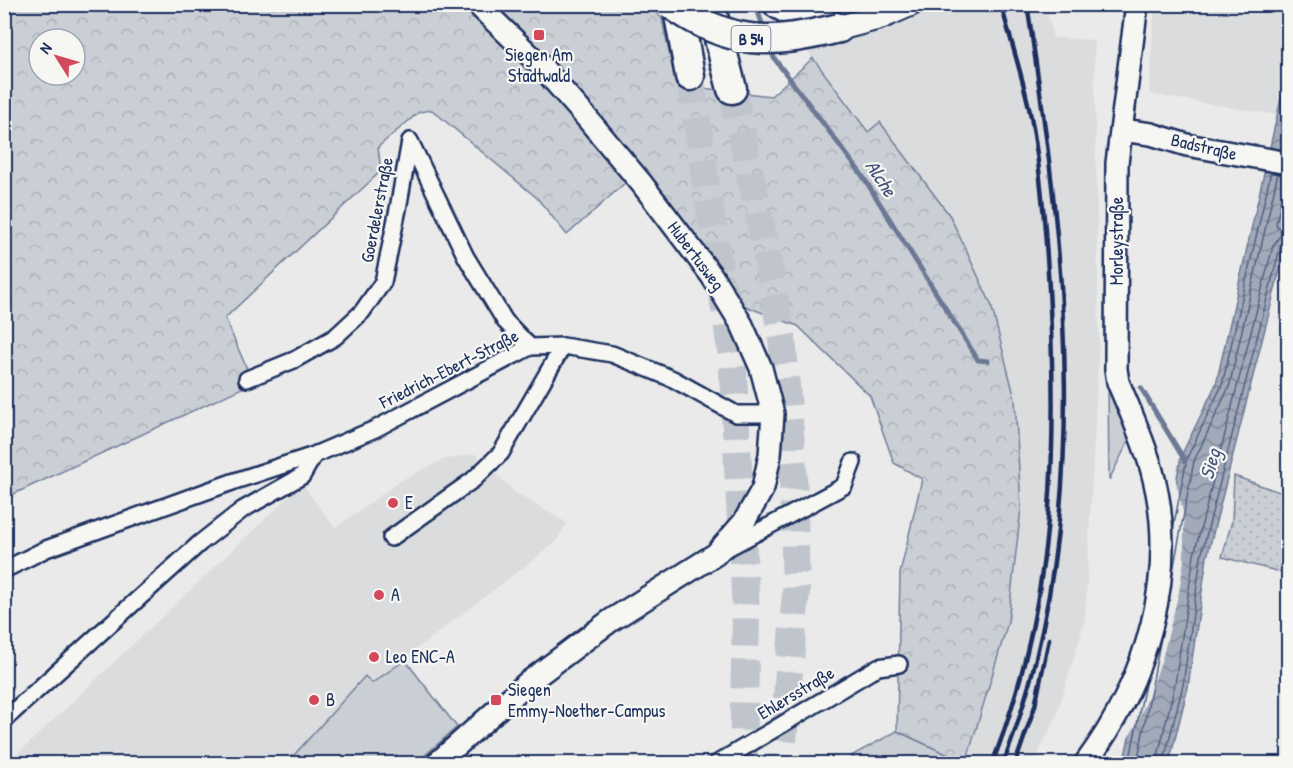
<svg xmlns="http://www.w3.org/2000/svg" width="1293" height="768" font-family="'Patrick Hand',sans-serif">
<defs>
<pattern id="forest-crowns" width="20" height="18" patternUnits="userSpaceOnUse" patternTransform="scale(1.5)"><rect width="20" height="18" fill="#caced5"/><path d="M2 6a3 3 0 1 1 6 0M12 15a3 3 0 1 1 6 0" fill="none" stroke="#adb1b9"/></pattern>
<pattern id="garden-dots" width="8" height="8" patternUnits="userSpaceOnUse" patternTransform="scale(1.5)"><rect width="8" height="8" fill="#caced5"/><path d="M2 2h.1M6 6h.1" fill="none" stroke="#adb1b9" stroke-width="1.8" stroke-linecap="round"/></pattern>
<pattern id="water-waves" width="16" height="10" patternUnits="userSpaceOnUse" patternTransform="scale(1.5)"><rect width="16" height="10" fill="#a2aaba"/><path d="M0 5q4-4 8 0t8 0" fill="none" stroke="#838b9a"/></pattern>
</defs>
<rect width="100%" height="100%" fill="#e9eae9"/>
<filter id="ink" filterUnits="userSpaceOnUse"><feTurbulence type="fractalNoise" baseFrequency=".0167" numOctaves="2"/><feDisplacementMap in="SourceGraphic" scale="12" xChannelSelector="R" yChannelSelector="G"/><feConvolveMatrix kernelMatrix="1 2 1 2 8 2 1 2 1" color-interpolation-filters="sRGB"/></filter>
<g filter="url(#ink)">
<path fill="#dadcde" d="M 774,5 L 1046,5 L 1053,38 L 1094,40 L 1099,339 L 1085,620 L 1057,714 L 1034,763 L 965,763 L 987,697 L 991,304 L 950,216 L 880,122 L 868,133 Z
M 1155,5 L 1288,5 L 1288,68 L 1278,115 L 1149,94 Z
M 475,454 L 516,493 L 567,523 L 555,543 L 372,683 L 364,677 L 287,763 L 7,764 L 302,484 L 335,528 L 402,480 L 442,460 Z"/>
<path fill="#caced5" stroke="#727e9a" stroke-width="1.5" d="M 1108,383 L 1129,440 L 1109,480 Z
M 405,660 L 457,727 L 416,763 L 287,763 L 365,676 L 372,683 Z
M 897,731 L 966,763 L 860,763 L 851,756 Z"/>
<path fill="url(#forest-crowns)" stroke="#727e9a" stroke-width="1.5" fill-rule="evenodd" d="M 4,5 L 651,5 L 662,19 L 676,85 L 771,96 L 813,58 L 868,132 L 880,122 L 950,216 L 991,304 L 1015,399 L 1021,508 L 1008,622 L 966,763 L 897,731 L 900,573 L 922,479 L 894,463 L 870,396 L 798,326 L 718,296 L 626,182 L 567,235 L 537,198 L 432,110 L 419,112 L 378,147 L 381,171 L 225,318 L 253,383 L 5,498 ZM 39,39 L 75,39 L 75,75 L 39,75 Z"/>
<path fill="url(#garden-dots)" stroke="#727e9a" stroke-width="1.5" d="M 1234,476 L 1288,495 L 1288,574 L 1222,557 L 1232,521 Z"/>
<path fill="url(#water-waves)" stroke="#6c7995" stroke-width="1.5" d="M 1288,68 L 1288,238 L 1207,557 L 1188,687 L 1169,763 L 1123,764 L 1131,729 L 1181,456 L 1216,384 Z"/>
<path fill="#e9eae9" d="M 1175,477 L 1184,516 L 1184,560 L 1179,592 L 1162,659 L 1150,693 L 1136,725 L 1125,743 L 1162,538 L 1173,478 Z"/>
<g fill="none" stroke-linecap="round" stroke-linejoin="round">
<path stroke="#516083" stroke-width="1.5" d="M 1287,175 L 1276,224 L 1278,227 L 1288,226
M 1173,529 L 1187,458 L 1222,385 L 1271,172
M 1172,576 L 1194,461 L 1229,387 L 1278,173
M 1129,764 L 1146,679
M 1137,764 L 1162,632
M 1156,764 L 1175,684 L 1194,555 L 1273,246 L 1279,237 L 1288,235
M 1163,764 L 1183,685 L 1201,556 L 1280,248 L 1283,244 L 1288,243"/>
<path stroke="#6c7995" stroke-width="5" d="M 755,4 L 765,31
M 771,48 L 774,58 L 862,175 L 978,360 L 988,361
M 1141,388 L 1185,461"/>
<path stroke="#c0c5cd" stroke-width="28" stroke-dasharray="28 14" stroke-linecap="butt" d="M 690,76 L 732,356 L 746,611 L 743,764
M 732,89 L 759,215 L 782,337 L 793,469 L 796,592 L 781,764"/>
<g stroke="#1b2f5e" stroke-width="20">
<path id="street" d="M 410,141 L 466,257 L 505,321 L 530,347
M 247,379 L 294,360 L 335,337 L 362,312 L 383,282 L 398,209 L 410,141
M 391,538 L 473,480 L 501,453 L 563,346
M 724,550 L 844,486 L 853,462
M 4,570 L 46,549 L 235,481 L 314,455 L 375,429 L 530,347 L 563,346 L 612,354 L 673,379 L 736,414 L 773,414
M 4,720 L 200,543 L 242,510 L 302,476 L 314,455
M 716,764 L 878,667 L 899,664"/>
</g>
<g stroke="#1b2f5e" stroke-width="26">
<path id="secondary" d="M 1121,130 L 1151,134 L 1187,145 L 1288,163
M 436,764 L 526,684 L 610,621 L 716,554 L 744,522 L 763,488 L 770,455 L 773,414 L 761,368 L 742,325 L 712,276 L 642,184 L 586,117 L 542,67 L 477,4
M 1085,764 C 1146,682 1180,572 1152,471 C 1144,441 1130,411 1118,382 L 1116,369 L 1117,163 L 1137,4"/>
</g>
<g stroke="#1b2f5e" stroke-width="28">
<path id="primary" d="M 839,28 L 880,17 L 910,4"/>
</g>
<g stroke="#1b2f5e" stroke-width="33">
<path id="highway" d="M 677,4 L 690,76
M 710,4 L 732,89
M 778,4 L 801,16 L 839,28"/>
</g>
<use href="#street" stroke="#f6f6f2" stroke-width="15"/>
<use href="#secondary" stroke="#f6f6f2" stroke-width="21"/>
<use href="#primary" stroke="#f6f6f2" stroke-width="24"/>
<use href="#highway" stroke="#f6f6f2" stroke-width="28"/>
<path stroke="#1b2f5e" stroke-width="4.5" d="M 992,764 C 1051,613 1058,467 1050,308 C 1047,248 1043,187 1033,128 C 1026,86 1012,46 1001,4
M 1003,764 C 1097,522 1066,255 1027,4
M 1015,764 L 1035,706 L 1049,639"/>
<g stroke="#1b2f5e" stroke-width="33" stroke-linecap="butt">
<path id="highway-bridge" d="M 671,4 C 730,46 771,45 839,28"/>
</g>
<use href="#highway-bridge" stroke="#f6f6f2" stroke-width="28"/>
</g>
</g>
<g fill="#d1495b" stroke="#f6f6f2" stroke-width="2">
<rect x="533" y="29" width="12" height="12" rx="3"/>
<circle cx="393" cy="503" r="6"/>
<circle cx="379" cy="595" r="6"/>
<circle cx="374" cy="657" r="6"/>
<circle cx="314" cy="700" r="6"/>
<rect x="490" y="694" width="12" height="12" rx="3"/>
</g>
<g text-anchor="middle" stroke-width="4.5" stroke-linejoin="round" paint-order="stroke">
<rect fill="#f6f6f2" stroke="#5d6b8a" stroke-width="1.5" x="731.5" y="26" width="39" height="26" rx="4.5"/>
<g font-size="16" font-weight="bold" fill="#1b2f5e">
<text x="751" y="45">B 54</text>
</g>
<g font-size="18" fill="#1b2f5e" stroke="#f6f6f2" text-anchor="start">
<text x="539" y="61" text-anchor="middle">Siegen Am<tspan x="539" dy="21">Stadtwald</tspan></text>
<text x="405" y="509">E</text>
<text x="391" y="601">A</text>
<text x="386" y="663">Leo ENC-A</text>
<text x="508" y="696">Siegen<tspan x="508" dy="21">Emmy-Noether-Campus</tspan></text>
<text x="326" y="706">B</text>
</g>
<g font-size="18" fill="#1b2f5e" stroke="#f6f6f2">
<text transform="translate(1204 147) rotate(13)" y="6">Badstraße</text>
<text transform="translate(377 210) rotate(-79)" y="6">Goerdelerstraße</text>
<text transform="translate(1117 241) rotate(-90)" y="6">Morleystraße</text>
<text transform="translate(696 256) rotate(53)" y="6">Hubertusweg</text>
<text transform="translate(449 369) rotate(-27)" y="6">Friedrich-Ebert-Straße</text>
<text transform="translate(796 693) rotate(-31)" y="6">Ehlersstraße</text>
</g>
<g font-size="20" font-style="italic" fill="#44547a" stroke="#f6f6f2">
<text transform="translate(881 178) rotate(57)" y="7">Alche</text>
<text transform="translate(1210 464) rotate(-75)" y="7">Sieg</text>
</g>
</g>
<rect width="1293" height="768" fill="none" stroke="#f6f6f2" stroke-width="24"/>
<rect x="12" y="12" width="1269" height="744" fill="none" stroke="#1b2f5e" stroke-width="2" filter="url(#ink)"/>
<g transform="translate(57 57) rotate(307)"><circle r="28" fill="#f6f6f2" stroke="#9ea6b7" stroke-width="1.5"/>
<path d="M0-4.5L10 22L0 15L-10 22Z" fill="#d1495b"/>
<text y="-9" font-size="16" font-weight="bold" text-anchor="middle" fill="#1b2f5e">N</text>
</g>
</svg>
